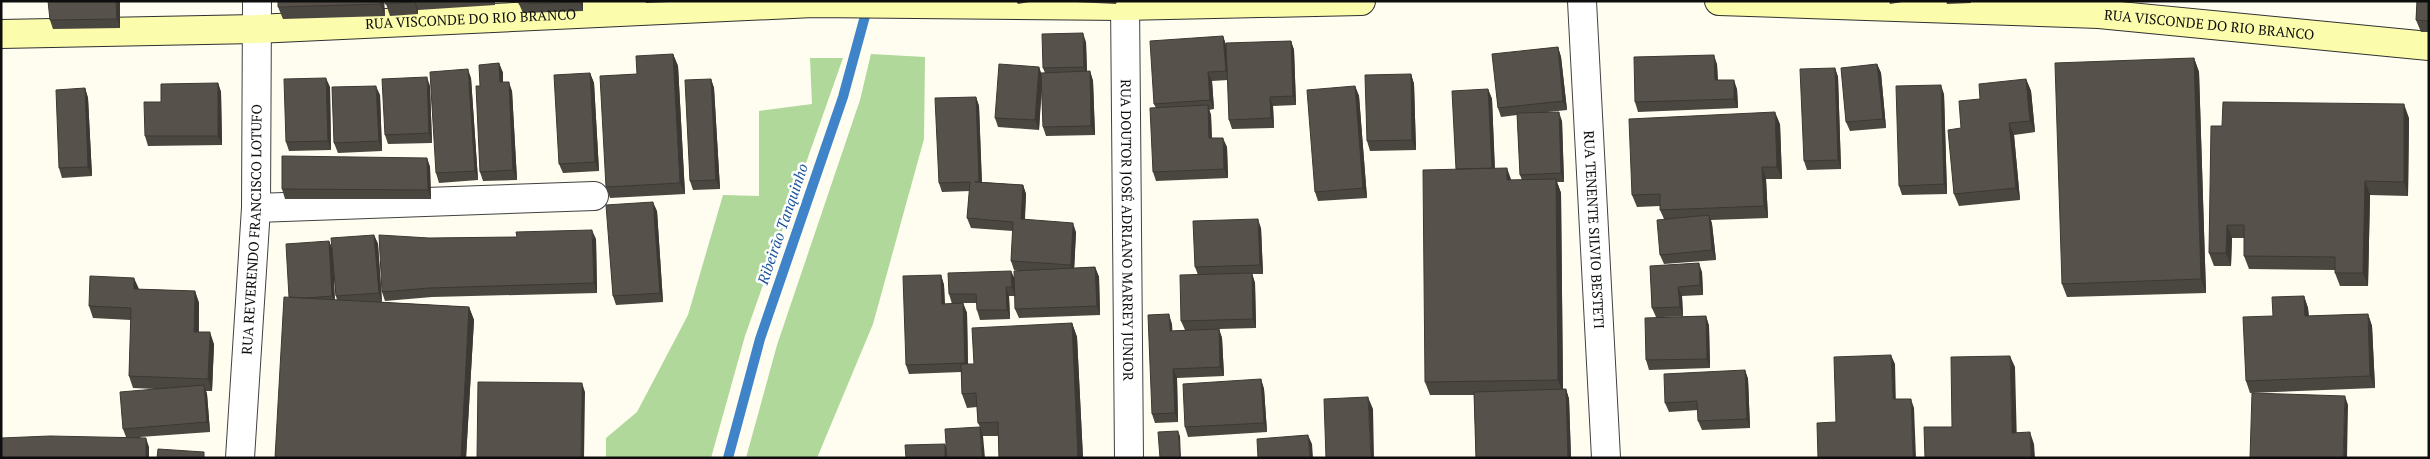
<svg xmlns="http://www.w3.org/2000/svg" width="2430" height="459" font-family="'PT Serif',serif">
<rect width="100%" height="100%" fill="#fefdf0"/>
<path fill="#afd89a" d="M 871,54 L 925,57 L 924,139 L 873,324 L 817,458 L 746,458 L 777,345 L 860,100 Z
M 810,58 L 843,58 L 745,336 L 711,458 L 606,458 L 606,438 L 637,412 L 688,315 L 723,195 L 759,196 L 759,111 L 812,104 Z"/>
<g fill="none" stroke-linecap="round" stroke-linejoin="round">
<path stroke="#3f83c9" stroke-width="10" d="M 728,458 L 760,339 L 843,97 L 868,5"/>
<g stroke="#414141" stroke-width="30">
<g id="street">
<path id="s1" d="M 1125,1 L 1129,458"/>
<path id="s2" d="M 1582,1 L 1606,458"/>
<path d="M 256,208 L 594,196"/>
<path id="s3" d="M 240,458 L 256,208 L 257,1"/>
</g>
</g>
<g stroke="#303030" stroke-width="30">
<g id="secondary">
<path id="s4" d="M 1719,1 L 2099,14 L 2429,46"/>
<path id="s5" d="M 1,34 L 256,29 L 813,3 L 1123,6 L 1361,1"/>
</g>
</g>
<use href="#street" stroke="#fff" stroke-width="28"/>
<use href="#secondary" stroke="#fcfcad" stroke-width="28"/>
</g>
<path fill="#4a4640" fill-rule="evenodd" d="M 120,1 L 120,28 L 53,29 L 50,20 Z
M 384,1 L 385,16 L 283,19 L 278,7 Z
M 385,1 L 495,1 L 495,5 L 418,10 L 418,14 L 390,16 Z
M 583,1 L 583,11 L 523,13 L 519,4 Z
M 645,1 L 692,1 L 646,3 Z
M 1016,1 L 1035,1 L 1018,4 Z
M 1056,1 L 1117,1 L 1116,4 Z
M 1723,1 L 1756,1 L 1724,2 Z
M 1889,1 L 1908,1 L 1890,4 Z
M 1946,1 L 1971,1 L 1971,3 L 1947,4 Z
M 2410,1 L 2429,1 L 2429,32 L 2421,32 L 2416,20 L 2417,2 Z
M 1223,36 L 1226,45 L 1291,41 L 1294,50 L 1296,105 L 1273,106 L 1274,128 L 1232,129 L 1229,120 L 1228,80 L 1212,81 L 1214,109 L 1209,110 L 1211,115 L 1212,138 L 1227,147 L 1228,178 L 1156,181 L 1153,172 L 1156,108 L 1154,104 Z
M 1086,42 L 1087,72 L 1090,71 L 1093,81 L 1095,135 L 1046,136 L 1043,127 L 1042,88 L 1039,130 L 998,127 L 995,118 L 1039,67 L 1041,73 L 1045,73 L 1043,68 Z
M 1558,47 L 1561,57 L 1567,110 L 1548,112 L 1562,121 L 1564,182 L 1557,182 L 1561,193 L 1563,389 L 1566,389 L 1569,399 L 1571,458 L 1476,458 L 1474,395 L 1430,395 L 1425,382 L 1456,169 L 1488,89 L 1492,99 L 1495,169 L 1511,180 L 1522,180 L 1520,175 L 1517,115 L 1501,117 L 1498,108 Z
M 673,54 L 678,66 L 685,194 L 610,198 L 606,187 L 637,74 Z
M 2194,58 L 2199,72 L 2206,293 L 2067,297 L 2062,284 Z
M 499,63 L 503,73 L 503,82 L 512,91 L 517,180 L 483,181 L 480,172 Z
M 1717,64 L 1718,80 L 1737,89 L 1738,108 L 1638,112 L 1635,102 Z
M 1877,64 L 1881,73 L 1886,128 L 1850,131 L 1846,122 Z
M 1835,68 L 1838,77 L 1841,169 L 1807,170 L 1804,161 Z
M 590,73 L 594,83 L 599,171 L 563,173 L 559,164 Z
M 1411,74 L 1414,84 L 1416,150 L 1370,151 L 1367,141 Z
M 471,78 L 478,180 L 439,183 L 436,173 Z
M 711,79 L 714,88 L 720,189 L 693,190 L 690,181 Z
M 2026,79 L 2031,91 L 2035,132 L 2014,135 L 2020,200 L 1959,206 L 1954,194 L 1961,128 L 1980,99 Z
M 218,83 L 221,92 L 222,145 L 148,146 L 145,136 Z
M 430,86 L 432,143 L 388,144 L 385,135 Z
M 1355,86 L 1359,96 L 1367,198 L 1318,201 L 1315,192 Z
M 330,87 L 331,150 L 289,151 L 286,142 Z
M 85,88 L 88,98 L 92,176 L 62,178 L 59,168 Z
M 1944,94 L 1947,194 L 1902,195 L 1899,186 Z
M 380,95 L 382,151 L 338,153 L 334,143 Z
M 976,97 L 979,106 L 982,182 L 1023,185 L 1026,194 L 1025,220 L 1076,232 L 1074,268 L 1095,267 L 1099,277 L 1100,315 L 1019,318 L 1015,309 L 1015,296 L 1009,296 L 1010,319 L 980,320 L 977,310 L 977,303 L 963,303 L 967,313 L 968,364 L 974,364 L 1072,323 L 1077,337 L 1083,458 L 999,458 L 998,436 L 983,436 L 947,448 L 980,427 L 978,423 L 977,407 L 967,408 L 962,394 L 961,372 L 909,374 L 906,365 L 941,275 L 944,285 L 945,304 L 952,304 L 949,294 L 1011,271 L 1014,278 L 1018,271 L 1014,270 L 1011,261 L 1013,231 L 971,228 L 967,218 L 970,191 L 942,192 L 939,183 Z
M 2409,118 L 2408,196 L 2370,195 L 2368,286 L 2340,286 L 2335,273 L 2335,270 L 2249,269 L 2244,256 L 2244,238 L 2232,238 L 2231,266 L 2214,266 L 2209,253 L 2222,126 Z
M 1780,124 L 1782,179 L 1766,179 L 1768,218 L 1711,220 L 1712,224 L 1716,260 L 1664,264 L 1660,255 L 1664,219 L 1660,210 L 1660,206 L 1637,207 L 1632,195 Z
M 427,158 L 430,167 L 431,199 L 285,199 L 282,189 Z
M 657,211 L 663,302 L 616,305 L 613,296 Z
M 1261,228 L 1263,274 L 1252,274 L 1255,283 L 1256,328 L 1219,329 L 1222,338 L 1224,376 L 1177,378 L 1178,422 L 1155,423 L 1152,414 L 1172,324 L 1172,331 L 1185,330 L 1181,321 L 1198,275 L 1195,267 Z
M 374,235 L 378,244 L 382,302 L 469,307 L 474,320 L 466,458 L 275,458 L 289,297 L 329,241 L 332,249 ZM 333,267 L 336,296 L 337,300 L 335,300 Z
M 429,238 L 596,239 L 597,293 L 432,297 L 385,301 L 382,292 Z
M 1650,266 L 1702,272 L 1703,295 L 1682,296 L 1683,316 L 1662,317 L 1706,316 L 1709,326 L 1710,368 L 1649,370 L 1646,360 L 1656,317 L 1652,308 Z
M 139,289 L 195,291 L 199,303 L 199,332 L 214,344 L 212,391 L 206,391 L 207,394 L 210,432 L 140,437 L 149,447 L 149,458 L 1,458 L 126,437 L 123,429 L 155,389 L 133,388 L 129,376 L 131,320 L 93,318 L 89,306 Z
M 2304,296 L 2308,308 L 2309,316 L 2368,314 L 2372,326 L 2375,388 L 2250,393 L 2246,381 L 2273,316 Z
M 1745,370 L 1748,379 L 1750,428 L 1702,430 L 1698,421 L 1698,410 L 1669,412 L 1665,403 Z
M 1261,379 L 1264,389 L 1267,432 L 1188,437 L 1185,427 Z"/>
<path fill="#3c3934" d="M 116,1 L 120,1 L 120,28 L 117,19 Z
M 380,1 L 384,1 L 385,16 L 380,4 Z
M 414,1 L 415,1 L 418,10 L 418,14 Z
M 580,1 L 583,1 L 583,11 L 580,2 Z
M 1083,33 L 1086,42 L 1087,76 L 1084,67 Z
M 1223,36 L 1226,45 L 1229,80 L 1226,71 Z
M 1291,41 L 1294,50 L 1296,105 L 1293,96 Z
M 1558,47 L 1561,57 L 1567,110 L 1563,101 Z
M 673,54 L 678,66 L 685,194 L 680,183 Z
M 1714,55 L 1717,64 L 1718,90 L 1715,80 Z
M 2194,58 L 2199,72 L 2206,293 L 2201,279 Z
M 499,63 L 503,73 L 503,91 L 500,82 Z
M 1877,64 L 1881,73 L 1886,128 L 1883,119 Z
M 1039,67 L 1042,76 L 1039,130 L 1035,120 Z
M 1835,68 L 1838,77 L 1841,169 L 1838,160 Z
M 468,69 L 471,78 L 478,180 L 475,171 Z
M 1090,71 L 1093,81 L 1095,135 L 1091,126 Z
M 1208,72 L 1212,81 L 1214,109 L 1210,100 Z
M 590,73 L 594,83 L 599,171 L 595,162 Z
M 1411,74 L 1414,84 L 1416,150 L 1412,140 Z
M 427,77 L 430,86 L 432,143 L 429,133 Z
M 326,78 L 330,87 L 331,150 L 328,141 Z
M 711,79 L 714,88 L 720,189 L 716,180 Z
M 2026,79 L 2031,91 L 2035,132 L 2030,121 Z
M 1734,80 L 1737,89 L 1738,108 L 1734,99 Z
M 509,82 L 512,91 L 517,180 L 513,170 Z
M 218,83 L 221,92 L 222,145 L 218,136 Z
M 1941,85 L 1944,94 L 1947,194 L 1944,184 Z
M 376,86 L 380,95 L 382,151 L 379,141 Z
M 1355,86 L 1359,96 L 1367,198 L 1363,188 Z
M 85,88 L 88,98 L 92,176 L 88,167 Z
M 1488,89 L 1492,99 L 1495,177 L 1492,168 Z
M 976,97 L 979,106 L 982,190 L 979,181 Z
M 1270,97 L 1273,106 L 1274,128 L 1271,118 Z
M 2404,104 L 2409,118 L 2408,196 L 2404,182 Z
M 1208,105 L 1211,115 L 1212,148 L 1209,138 Z
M 1559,112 L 1562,121 L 1564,182 L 1561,173 Z
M 1775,112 L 1780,124 L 1782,179 L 1777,167 Z
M 2009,123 L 2014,135 L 2020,200 L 2016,188 Z
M 1223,138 L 1227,147 L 1228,178 L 1224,169 Z
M 427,158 L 430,167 L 431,199 L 428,190 Z
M 1762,167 L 1766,179 L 1768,218 L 1764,206 Z
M 1507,168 L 1512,182 L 1507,180 Z
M 1556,179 L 1561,193 L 1563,394 L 1558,380 Z
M 2365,181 L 2370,195 L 2368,286 L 2363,273 Z
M 1023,185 L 1026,194 L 1024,229 L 1021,219 Z
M 653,202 L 657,211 L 663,302 L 660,293 Z
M 1709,215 L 1712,224 L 1716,260 L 1712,250 Z
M 1258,219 L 1261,228 L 1263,274 L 1260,265 Z
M 1073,223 L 1076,232 L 1074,274 L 1071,265 Z
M 2227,225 L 2232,238 L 2231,266 L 2226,253 Z
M 592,230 L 596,239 L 597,293 L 594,283 Z
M 374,235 L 378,244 L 382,302 L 379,293 Z
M 329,241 L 333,250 L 335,306 L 332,296 Z
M 1699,263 L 1702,272 L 1703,295 L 1700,285 Z
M 1095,267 L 1099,277 L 1100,315 L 1097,306 Z
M 1011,271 L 1015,280 L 1015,296 L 1012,287 Z
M 1252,273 L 1255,283 L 1256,328 L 1253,319 Z
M 941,275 L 944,285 L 945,313 L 942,304 Z
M 134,278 L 139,289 L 134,289 Z
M 1006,287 L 1009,296 L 1010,319 L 1007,310 Z
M 1678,287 L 1682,296 L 1683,316 L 1680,307 Z
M 195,291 L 199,303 L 198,344 L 194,332 Z
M 2304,296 L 2308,308 L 2309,328 L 2305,316 Z
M 963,303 L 967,313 L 968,372 L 965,363 Z
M 469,307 L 474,320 L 466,458 L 461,458 Z
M 1169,314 L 1172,324 L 1173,340 L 1170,331 Z
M 2368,314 L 2372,326 L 2375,388 L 2370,376 Z
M 1706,316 L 1709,326 L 1710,368 L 1707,359 Z
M 1072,323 L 1077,337 L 1083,458 L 1078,458 Z
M 1219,329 L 1222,338 L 1224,376 L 1220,367 Z
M 210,332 L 214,344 L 212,391 L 208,379 Z
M 1891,355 L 1895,364 L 1896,409 L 1893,399 Z
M 2010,356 L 2015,367 L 2017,445 L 2012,433 Z
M 1173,369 L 1177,378 L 1178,422 L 1175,413 Z
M 1745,370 L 1748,379 L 1750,428 L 1747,419 Z
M 1261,379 L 1264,389 L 1267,432 L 1264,423 Z
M 582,383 L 585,392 L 584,458 L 581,458 Z
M 204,385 L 207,394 L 210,432 L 207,422 Z
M 1566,389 L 1569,399 L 1571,458 L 1568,458 Z
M 2345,396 L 2348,405 L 2347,458 L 2343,458 Z
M 1368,397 L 1373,409 L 1374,458 L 1371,458 Z
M 1911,399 L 1914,408 L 1916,458 L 1913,458 Z
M 980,427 L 983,436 L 985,458 L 982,458 Z
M 1178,431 L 1180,436 L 1181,458 L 1180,458 Z
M 2030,432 L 2034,444 L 2035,458 L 2031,458 Z
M 1308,435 L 1312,444 L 1313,458 L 1310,458 Z
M 146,438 L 149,447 L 149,458 L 146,458 Z
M 945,444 L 949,454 L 949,458 L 945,458 Z"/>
<path fill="#56514b" stroke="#3c3934" d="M 48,1 L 116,1 L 117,19 L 50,20 Z
M 278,1 L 380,1 L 380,4 L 278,7 Z
M 385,1 L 414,1 L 414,2 L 385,4 Z
M 519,1 L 580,1 L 580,2 L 519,4 Z
M 2417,1 L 2429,1 L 2429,21 L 2416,20 Z
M 1083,33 L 1084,67 L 1043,68 L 1042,34 Z
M 1223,36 L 1226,71 L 1208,72 L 1210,100 L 1154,104 L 1150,41 Z
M 1291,41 L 1293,96 L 1270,97 L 1271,118 L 1229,120 L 1226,43 Z
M 1558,47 L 1563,101 L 1498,108 L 1492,54 Z
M 673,54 L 680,183 L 606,187 L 600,76 L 637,74 L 636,56 Z
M 1714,55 L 1715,80 L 1734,80 L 1734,99 L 1635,102 L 1634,57 Z
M 2194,58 L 2201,279 L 2062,284 L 2055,63 Z
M 499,63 L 500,82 L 509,82 L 513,170 L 480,172 L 476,86 L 480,86 L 479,65 Z
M 999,64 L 1039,67 L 1035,120 L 995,118 Z
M 1877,64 L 1883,119 L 1846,122 L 1841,68 Z
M 1835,68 L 1838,160 L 1804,161 L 1800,69 Z
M 468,69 L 475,171 L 436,173 L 430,72 Z
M 1090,71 L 1091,126 L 1043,127 L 1041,73 Z
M 590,73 L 595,162 L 559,164 L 554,75 Z
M 1411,74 L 1412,140 L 1367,141 L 1365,75 Z
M 427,77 L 429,133 L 385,135 L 382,79 Z
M 326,78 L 328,141 L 286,142 L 284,79 Z
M 711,79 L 716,180 L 690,181 L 685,80 Z
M 2026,79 L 2030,121 L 2009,123 L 2016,188 L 1954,194 L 1948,130 L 1961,128 L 1959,101 L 1980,99 L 1979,84 Z
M 218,83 L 218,136 L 145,136 L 144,102 L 161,102 L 161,84 Z
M 1941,85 L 1944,184 L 1899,186 L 1896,86 Z
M 376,86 L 379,141 L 334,143 L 332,87 Z
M 1355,86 L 1363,188 L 1315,192 L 1307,90 Z
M 85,88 L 88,167 L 59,168 L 56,90 Z
M 1488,89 L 1492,168 L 1456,169 L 1452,91 Z
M 976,97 L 979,181 L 975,182 L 1023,185 L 1021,219 L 1073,223 L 1071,265 L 1011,261 L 1013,222 L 967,218 L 970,182 L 939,183 L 935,98 Z
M 2223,102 L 2404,104 L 2404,182 L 2365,181 L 2363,273 L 2335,273 L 2335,257 L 2244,256 L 2244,225 L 2227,225 L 2226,253 L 2209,253 L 2211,126 L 2222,126 Z
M 1208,105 L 1209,138 L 1223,138 L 1224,169 L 1153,172 L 1150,108 Z
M 1559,112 L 1561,173 L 1520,175 L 1517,113 Z
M 1775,112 L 1777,167 L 1762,167 L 1764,206 L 1660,210 L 1660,194 L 1632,195 L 1629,119 Z
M 282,156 L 427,158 L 428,190 L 282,189 Z
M 1507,168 L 1507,180 L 1556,179 L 1558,380 L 1425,382 L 1423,170 Z
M 653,202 L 660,293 L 613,296 L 606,205 Z
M 1709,215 L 1712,250 L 1660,255 L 1657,220 Z
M 1258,219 L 1260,265 L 1195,267 L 1193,221 Z
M 592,230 L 594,283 L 429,288 L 382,292 L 379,235 L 429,238 L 517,237 L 516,232 Z
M 374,235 L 379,293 L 336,296 L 331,238 Z
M 329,241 L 332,296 L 306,298 L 289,297 L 286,244 Z
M 1699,263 L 1700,285 L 1678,287 L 1680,307 L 1652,308 L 1650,266 Z
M 1095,267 L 1097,306 L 1015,309 L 1014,271 Z
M 1011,271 L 1012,287 L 1006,287 L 1007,310 L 977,310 L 976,294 L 949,294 L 948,273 Z
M 1252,273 L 1253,319 L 1181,321 L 1180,275 Z
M 941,275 L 942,304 L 963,303 L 965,363 L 906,365 L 903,276 Z
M 90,276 L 134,278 L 134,289 L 195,291 L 194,332 L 210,332 L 208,379 L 129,376 L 131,308 L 89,306 Z
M 2304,296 L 2305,316 L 2368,314 L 2370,376 L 2246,381 L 2243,317 L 2273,316 L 2272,297 Z
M 284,297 L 469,307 L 461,458 L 275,458 Z
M 1169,314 L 1170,331 L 1219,329 L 1220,367 L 1173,369 L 1175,413 L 1152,414 L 1148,315 Z
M 1706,316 L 1707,359 L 1646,360 L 1645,318 Z
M 1072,323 L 1078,458 L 999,458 L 998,422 L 978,423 L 976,393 L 962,394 L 961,364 L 974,364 L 972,328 Z
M 1891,355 L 1893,399 L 1911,399 L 1913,458 L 1818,458 L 1817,423 L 1836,422 L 1834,357 Z
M 2010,356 L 2012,433 L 2030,432 L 2031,458 L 1925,458 L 1924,427 L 1952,427 L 1951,357 Z
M 1745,370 L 1747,419 L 1698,421 L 1697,401 L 1665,403 L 1664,374 Z
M 1261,379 L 1264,423 L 1185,427 L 1183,384 Z
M 478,382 L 582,383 L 581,458 L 477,458 Z
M 204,385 L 207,422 L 123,429 L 120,392 Z
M 1566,389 L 1568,458 L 1476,458 L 1474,392 Z
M 2252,393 L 2345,396 L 2343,458 L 2250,458 Z
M 1368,397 L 1371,458 L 1326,458 L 1324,399 Z
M 980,427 L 982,458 L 947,458 L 945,429 Z
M 1178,431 L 1180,458 L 1160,458 L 1158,432 Z
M 1308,435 L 1310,458 L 1258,458 L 1257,439 Z
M 50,436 L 146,438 L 146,458 L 1,458 L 1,438 Z
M 945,444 L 945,458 L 906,458 L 905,445 Z
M 158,449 L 204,452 L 204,458 L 157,458 Z"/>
<g text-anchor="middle" stroke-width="5" stroke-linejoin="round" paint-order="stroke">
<g font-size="14" fill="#0e0e0e" stroke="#fff">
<text dy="5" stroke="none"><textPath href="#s5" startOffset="470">RUA VISCONDE DO RIO BRANCO</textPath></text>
<text dy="5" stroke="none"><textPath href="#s4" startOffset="491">RUA VISCONDE DO RIO BRANCO</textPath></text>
<text dy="5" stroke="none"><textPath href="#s1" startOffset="229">RUA DOUTOR JOSÉ ADRIANO MARREY JUNIOR</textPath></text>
<text dy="5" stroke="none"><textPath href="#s3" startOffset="229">RUA REVERENDO FRANCISCO LOTUFO</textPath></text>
<text dy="5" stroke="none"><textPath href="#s2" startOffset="229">RUA TENENTE SILVIO BESTETI</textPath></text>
</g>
<g font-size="15" font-style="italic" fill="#1b559c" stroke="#fff">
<text transform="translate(783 224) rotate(-71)" y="5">Ribeirão Tanquinho</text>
</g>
</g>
<rect width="2430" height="459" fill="none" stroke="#0e0e0e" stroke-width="5"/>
</svg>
